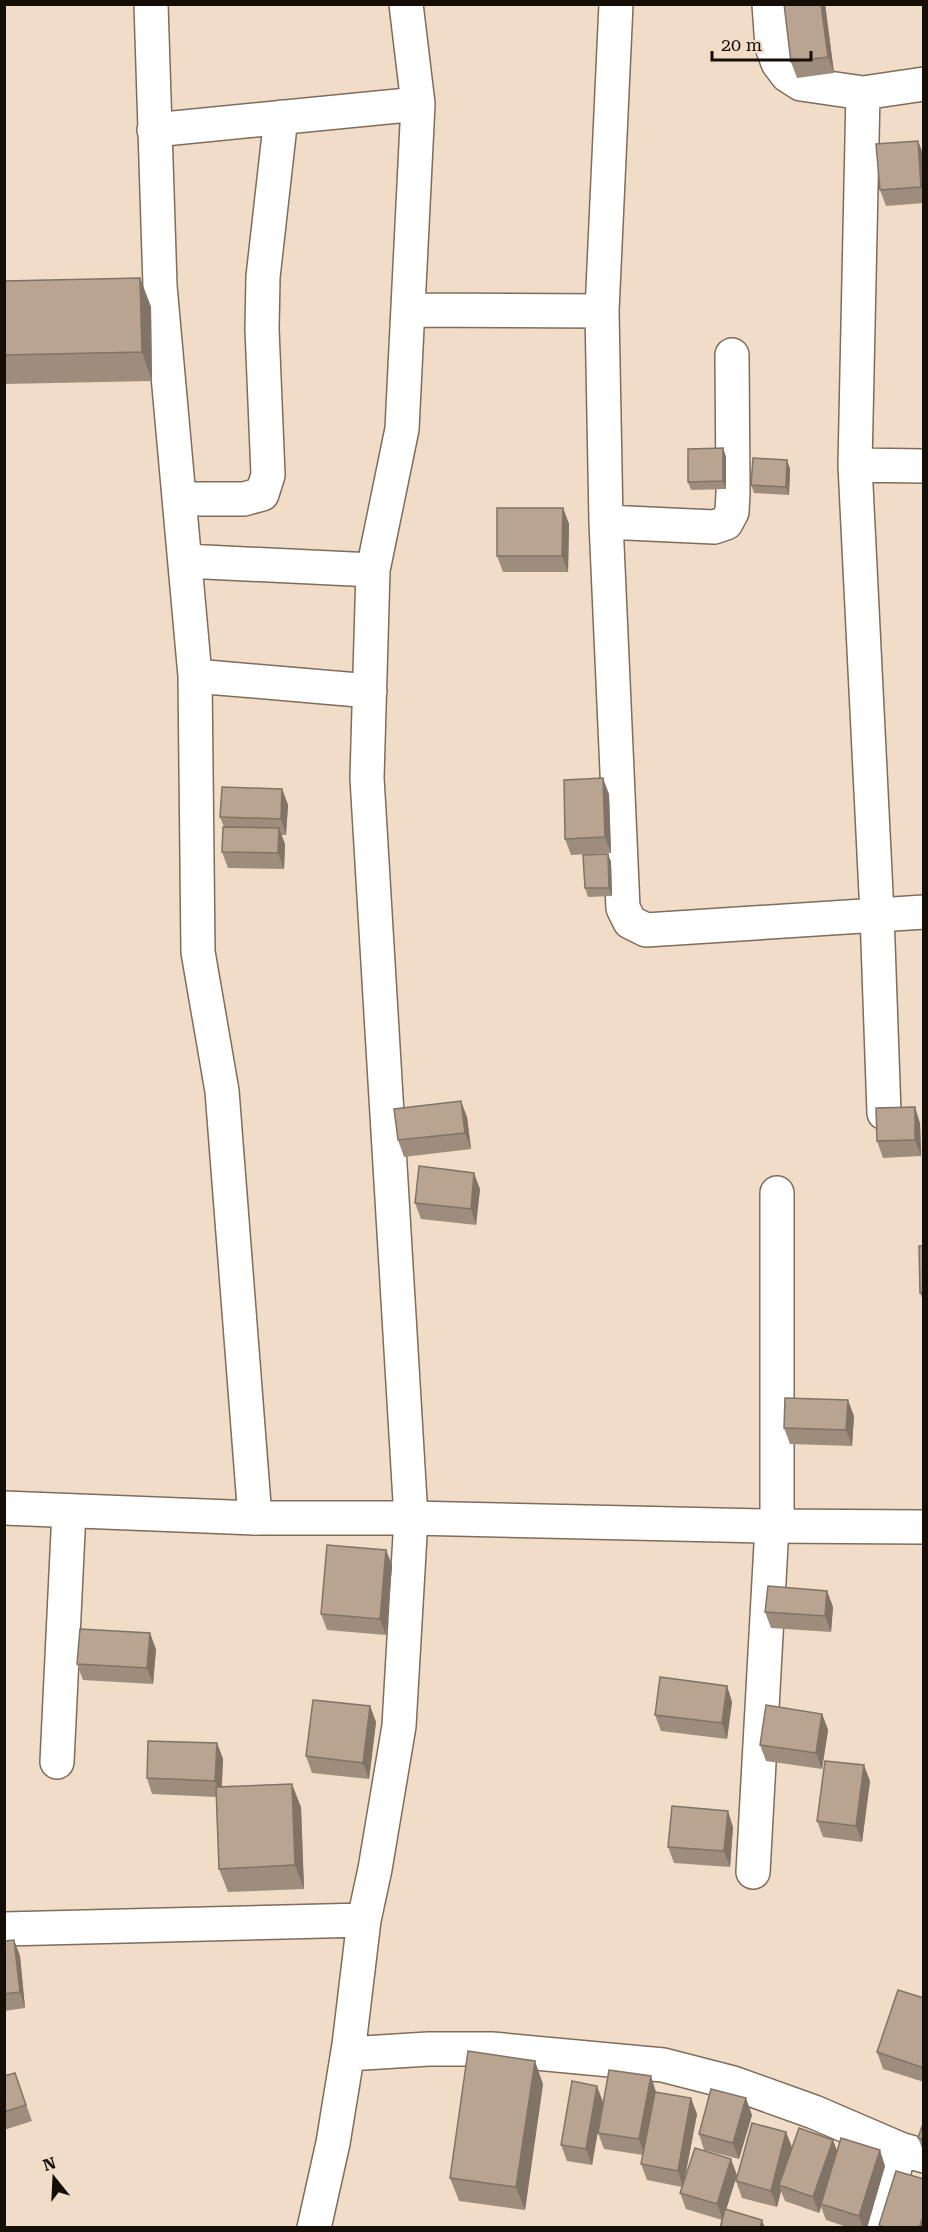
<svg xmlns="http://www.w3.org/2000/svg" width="928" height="2232" font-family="'Roboto Serif',serif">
<rect width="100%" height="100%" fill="#f1dcc8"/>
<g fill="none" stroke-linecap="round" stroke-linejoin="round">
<g stroke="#7f6c5a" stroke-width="36">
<path id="minor" d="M 151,4 L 160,286 L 195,676 L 198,952 L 222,1091 L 255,1518
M 616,4 L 602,311 L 606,522 L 623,908 L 630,922 L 646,930 L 924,912
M 769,4 L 772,47 L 778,63 L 787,75 L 801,84 L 863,93 L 924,84
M 863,93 L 855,465 L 877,914 L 884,1113
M 154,130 L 418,104
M 408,310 L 602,311
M 855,465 L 924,466
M 179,499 L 244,499 L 262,494 L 268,475 L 262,329 L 263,277 L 281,117
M 606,522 L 714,527 L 726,523 L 732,512 L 733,493 L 732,355
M 185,561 L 373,570
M 195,676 L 370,691
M 777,1193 L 777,1525
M 57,1762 L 69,1511
M 753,1872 L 772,1526
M 4,1929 L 364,1920
M 348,2054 L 428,2049 L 492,2049 L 663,2065 L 733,2083 L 814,2112 L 900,2149 L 924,2156
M 314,2228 L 333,2143 L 349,2045 L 364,1920 L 375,1869 L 399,1726 L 411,1518 L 367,778 L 373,570 L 402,429 L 418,104 L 406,4
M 879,2228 L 900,2149"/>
</g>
<g stroke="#7f6c5a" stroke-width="36">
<path id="major" d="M 4,1508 L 255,1518 L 411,1518 L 766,1526 L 924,1527"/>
</g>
<use href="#minor" stroke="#fff" stroke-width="33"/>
<use href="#major" stroke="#fff" stroke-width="33"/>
</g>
<path fill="#9e8d7c" d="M 784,4 L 825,4 L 834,73 L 797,78 L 791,62 Z
M 918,141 L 924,157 L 924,203 L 886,206 L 880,190 Z
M 140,278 L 151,307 L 152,381 L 4,384 L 4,281 Z
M 723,448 L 726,457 L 726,489 L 691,490 L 688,482 Z
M 787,460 L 790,469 L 789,495 L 754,493 L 751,485 Z
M 563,508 L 569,524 L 568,572 L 503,572 L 497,556 Z
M 282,789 L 288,805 L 286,835 L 281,835 L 285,844 L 284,869 L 228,868 L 222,852 L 224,827 L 220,817 Z
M 609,794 L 611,853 L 571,855 L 565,839 Z
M 608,854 L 611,862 L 612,896 L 588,897 L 585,888 Z
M 467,1117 L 471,1149 L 404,1157 L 398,1140 Z
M 920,1123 L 921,1156 L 883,1158 L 877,1141 Z
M 480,1189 L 476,1225 L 421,1219 L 415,1203 Z
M 924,1246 L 924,1302 L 920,1293 Z
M 854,1416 L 852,1446 L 790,1444 L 784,1428 Z
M 386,1550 L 392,1566 L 386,1635 L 327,1630 L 321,1614 Z
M 827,1591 L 833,1607 L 831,1632 L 771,1628 L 765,1612 Z
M 156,1649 L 153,1684 L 83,1680 L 77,1664 Z
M 727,1686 L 732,1702 L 727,1739 L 661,1731 L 655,1715 Z
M 370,1706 L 376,1722 L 369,1779 L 312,1773 L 306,1756 Z
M 822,1714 L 828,1730 L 822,1769 L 766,1761 L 760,1745 Z
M 217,1743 L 223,1759 L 222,1787 L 301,1807 L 304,1889 L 228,1892 L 219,1869 L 216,1797 L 152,1794 L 147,1778 Z
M 870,1781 L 862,1842 L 823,1837 L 817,1821 Z
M 733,1827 L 730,1867 L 674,1863 L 668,1847 Z
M 14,1940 L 20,1956 L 25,2008 L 4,2011 L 4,1941 Z
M 924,1998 L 924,2082 L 883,2069 L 877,2052 Z
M 15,2073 L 32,2121 L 4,2130 L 4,2076 Z
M 543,2084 L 525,2210 L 459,2201 L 450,2178 Z
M 656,2092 L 697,2114 L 685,2178 L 737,2175 L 722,2220 L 686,2209 L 680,2193 L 682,2187 L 647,2180 L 641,2164 L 643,2155 L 604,2149 L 598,2133 Z
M 603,2102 L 592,2165 L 567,2161 L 561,2145 Z
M 752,2115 L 739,2159 L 704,2150 L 699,2134 Z
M 924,2121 L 924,2153 L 918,2138 Z
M 786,2132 L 792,2147 L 833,2140 L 837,2152 L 885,2166 L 867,2228 L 850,2228 L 826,2220 L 821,2207 L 819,2213 L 785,2201 L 781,2191 L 777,2207 L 742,2198 L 736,2181 Z"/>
<path fill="#817365" d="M 821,4 L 825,4 L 834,73 L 828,57 Z
M 918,141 L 924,157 L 924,194 L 921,187 Z
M 140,278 L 151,307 L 152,381 L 142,352 Z
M 723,448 L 726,457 L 726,489 L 723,481 Z
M 787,460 L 790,469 L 789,495 L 786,487 Z
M 563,508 L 569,524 L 568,572 L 562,556 Z
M 603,778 L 609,794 L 611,853 L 605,837 Z
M 282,789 L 288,805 L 286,835 L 281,819 Z
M 279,828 L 285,844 L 284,869 L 278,853 Z
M 608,854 L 611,862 L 612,896 L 609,888 Z
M 461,1101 L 467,1117 L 471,1149 L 465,1133 Z
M 915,1107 L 920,1123 L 921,1156 L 915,1140 Z
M 474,1173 L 480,1189 L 476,1225 L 471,1209 Z
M 848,1400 L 854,1416 L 852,1446 L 846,1430 Z
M 386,1550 L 392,1566 L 386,1635 L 380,1619 Z
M 827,1591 L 833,1607 L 831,1632 L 825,1616 Z
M 150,1633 L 156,1649 L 153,1684 L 147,1668 Z
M 727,1686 L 732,1702 L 727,1739 L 722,1723 Z
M 370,1706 L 376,1722 L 369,1779 L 363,1763 Z
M 822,1714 L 828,1730 L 822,1769 L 816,1753 Z
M 217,1743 L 223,1759 L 221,1797 L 215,1781 Z
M 864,1765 L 870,1781 L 862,1842 L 856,1826 Z
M 292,1784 L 301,1807 L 304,1889 L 295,1865 Z
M 728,1811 L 733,1827 L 730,1867 L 724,1851 Z
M 14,1940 L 20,1956 L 25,2008 L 20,1992 Z
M 535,2061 L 543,2084 L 525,2210 L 516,2187 Z
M 651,2076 L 656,2092 L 645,2156 L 639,2139 Z
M 597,2086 L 603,2102 L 592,2165 L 586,2149 Z
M 691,2098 L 697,2114 L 683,2187 L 678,2171 Z
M 746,2098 L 752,2115 L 739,2159 L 733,2143 Z
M 786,2132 L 792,2148 L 779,2185 L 781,2191 L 777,2207 L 771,2191 Z
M 833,2140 L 839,2156 L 821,2204 L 821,2207 L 819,2213 L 813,2197 Z
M 880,2150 L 885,2166 L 867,2228 L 863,2228 L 859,2216 Z
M 731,2159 L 737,2175 L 723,2220 L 717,2204 Z
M 924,2214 L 924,2228 L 919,2228 Z
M 762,2220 L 765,2228 L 760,2228 Z"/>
<path fill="#b8a490" stroke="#817365" stroke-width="1.5" d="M 784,4 L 821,4 L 828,57 L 791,62 Z
M 918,141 L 921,187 L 880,190 L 876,144 Z
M 140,278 L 142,352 L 4,355 L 4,281 Z
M 723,448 L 723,481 L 688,482 L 688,449 Z
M 753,458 L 787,460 L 786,487 L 751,485 Z
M 497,508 L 563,508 L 562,556 L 497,556 Z
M 603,778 L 605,837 L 565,839 L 564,780 Z
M 222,787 L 282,789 L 281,819 L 220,817 Z
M 223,827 L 279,828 L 278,853 L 222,852 Z
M 608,854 L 609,888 L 585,888 L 583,855 Z
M 461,1101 L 465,1133 L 398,1140 L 394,1109 Z
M 915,1107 L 915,1140 L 877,1141 L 876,1108 Z
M 419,1166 L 474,1173 L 471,1209 L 415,1203 Z
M 919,1246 L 924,1246 L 924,1293 L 920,1293 Z
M 785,1398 L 848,1400 L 846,1430 L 784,1428 Z
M 327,1545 L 386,1550 L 380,1619 L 321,1614 Z
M 768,1586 L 827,1591 L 825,1616 L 765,1612 Z
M 80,1629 L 150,1633 L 147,1668 L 77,1664 Z
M 660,1677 L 727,1686 L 722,1723 L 655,1715 Z
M 313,1700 L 370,1706 L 363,1763 L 306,1756 Z
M 766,1705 L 822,1714 L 816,1753 L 760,1745 Z
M 148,1741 L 217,1743 L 215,1781 L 147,1778 Z
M 825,1761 L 864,1765 L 856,1826 L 817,1821 Z
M 292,1784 L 295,1865 L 219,1869 L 216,1787 Z
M 672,1806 L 728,1811 L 724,1851 L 668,1847 Z
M 14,1940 L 20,1992 L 4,1994 L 4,1941 Z
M 898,1990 L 924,1998 L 924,2068 L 877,2052 Z
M 468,2051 L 535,2061 L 516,2187 L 450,2178 Z
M 609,2070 L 651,2076 L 639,2139 L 598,2133 Z
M 15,2073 L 26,2105 L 4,2112 L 4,2076 Z
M 572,2081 L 597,2086 L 586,2149 L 561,2145 Z
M 711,2089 L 746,2098 L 733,2143 L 699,2134 Z
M 655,2092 L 691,2098 L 678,2171 L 641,2164 Z
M 924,2121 L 924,2140 L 918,2138 Z
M 752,2123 L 786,2132 L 771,2191 L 736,2181 Z
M 799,2128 L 833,2140 L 813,2197 L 779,2185 Z
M 841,2138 L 880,2150 L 859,2216 L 821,2204 Z
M 695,2148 L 731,2159 L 717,2204 L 680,2193 Z
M 896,2171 L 924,2179 L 924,2214 L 919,2228 L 886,2228 L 879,2225 Z
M 725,2209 L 762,2220 L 760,2228 L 720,2228 Z"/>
<rect width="928" height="2232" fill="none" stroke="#140e07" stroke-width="12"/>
<g transform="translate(54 2178) rotate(342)" stroke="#f1dcc8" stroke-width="4.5" paint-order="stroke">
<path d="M0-4.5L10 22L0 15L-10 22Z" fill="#140e07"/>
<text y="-9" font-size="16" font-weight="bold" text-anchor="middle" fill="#140e07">N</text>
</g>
<path d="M712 51v9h99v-9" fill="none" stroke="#140e07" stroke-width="3"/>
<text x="721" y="51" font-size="18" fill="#140e07" stroke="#f1dcc8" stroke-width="4.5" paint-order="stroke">20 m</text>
</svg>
